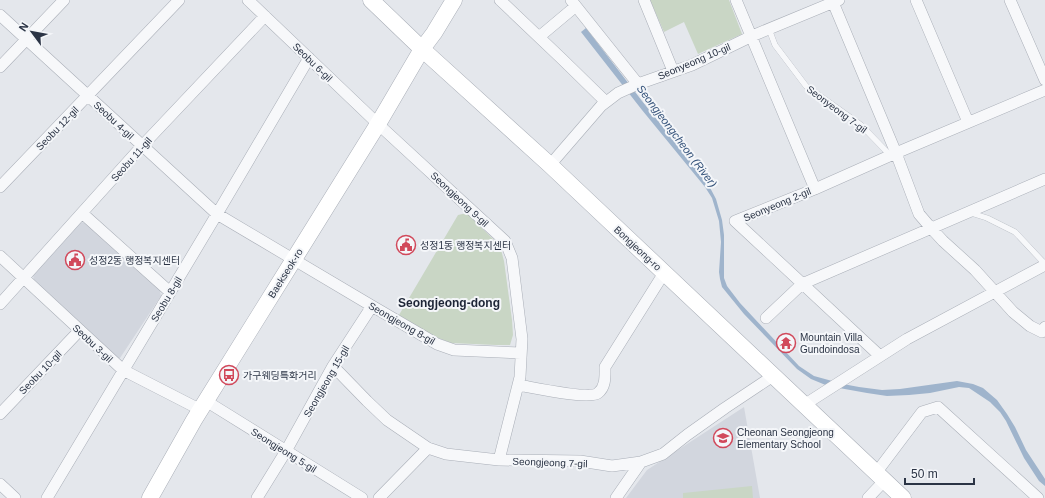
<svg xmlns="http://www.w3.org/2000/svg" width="1045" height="498" font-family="Helvetica,'Noto Sans KR',sans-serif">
<rect width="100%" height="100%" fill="#e4e7ec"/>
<path fill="#d2d6de" d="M 80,222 L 85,223 L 159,287 L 161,296 L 120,358 L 115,358 L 34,282 L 33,274 Z
M 744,407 L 760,498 L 626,498 L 647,470 Z"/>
<path fill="#c9d6c5" d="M 650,0 L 729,0 L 742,34 L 698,54 L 684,22 L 664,32 Z
M 467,213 L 500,246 L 504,261 L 512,320 L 513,335 L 510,345 L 496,345 L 451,343 L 431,335 L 399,315 L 458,215 Z
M 752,486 L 753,498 L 683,498 L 683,493 Z"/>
<path fill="#9fb4cc" d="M 586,28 L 642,101 L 707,182 L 716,199 L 722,220 L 724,235 L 724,278 L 727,286 L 740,303 L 799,366 L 814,376 L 843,384 L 859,387 L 882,390 L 900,389 L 957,381 L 973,384 L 983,388 L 997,400 L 1007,414 L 1015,427 L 1026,450 L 1045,479 L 1045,486 L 1039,481 L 1024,458 L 1006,421 L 1000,412 L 990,402 L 969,388 L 959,387 L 930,393 L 909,395 L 887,396 L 867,393 L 828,386 L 811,379 L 797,369 L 744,314 L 722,287 L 720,279 L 719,272 L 721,242 L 719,221 L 712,198 L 705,187 L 642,110 L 581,32 Z"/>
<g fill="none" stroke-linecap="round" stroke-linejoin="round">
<g stroke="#a9aeb7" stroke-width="6">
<path id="lane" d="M 769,29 L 775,45 L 806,86 L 861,125 L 890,155
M 971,213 L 987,218 L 1015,232 L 1045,264"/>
</g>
<g stroke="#a9aeb7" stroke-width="12">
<path id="street" d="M 248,0 L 378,124 L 505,241 L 512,258 L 522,339 L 520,377 L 499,460
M 500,0 L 562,59 L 606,102
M 571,0 L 638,84
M 644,0 L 673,71
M 736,0 L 815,189 L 735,221 L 880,356
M 832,0 L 896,153 L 919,214 L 931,228 L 943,241 L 975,270 L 1013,312 L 1030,326 L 1042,332 L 1045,327
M 916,0 L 968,122
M 1010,0 L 1045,80
M 0,15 L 217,214 L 372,306 L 437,344 L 454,350 L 521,353
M 539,37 L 576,6
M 0,67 L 64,0
M 550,165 L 601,106 L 618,93 L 638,84 L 692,65 L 752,36 L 839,0
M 0,187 L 179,0
M 815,189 L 896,153 L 1045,90
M 82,213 L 170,292
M 0,256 L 123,370 L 201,410
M 0,304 L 142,146 L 265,16
M 766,318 L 802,284 L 1045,179
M 333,366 L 367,401 L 387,420 L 428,448 L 446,454 L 499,460 L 580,461 L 612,466 L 641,462 L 663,454 L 687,435 L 725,408 L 773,376
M 518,385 C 531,387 590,400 598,393 C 606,387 605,376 605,367 L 664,273
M 206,401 L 362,498
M 804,405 L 907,339 L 1045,265
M 0,414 L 80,330
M 876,473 L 922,412 L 938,407 L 1038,498
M 0,484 L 15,498
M 47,498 L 217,214 L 309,58
M 257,498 L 286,451 L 333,366 L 372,306
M 379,498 L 428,448
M 616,498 L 641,462
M 868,498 L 884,481"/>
</g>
<g stroke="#a9aeb7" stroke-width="17">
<path id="secondary" d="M 371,0 L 422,49 L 550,165 L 903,498
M 150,498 L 194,420 L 378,124 L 422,49 L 434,33 L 454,0"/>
</g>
<use href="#lane" stroke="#f7f8fa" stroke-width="5.5"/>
<use href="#street" stroke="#f7f8fa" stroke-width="11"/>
<use href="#secondary" stroke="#fff" stroke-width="16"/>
</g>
<defs>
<g id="civic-ring" transform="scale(1)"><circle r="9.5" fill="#f4f6f9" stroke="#d1495b" stroke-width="1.5"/><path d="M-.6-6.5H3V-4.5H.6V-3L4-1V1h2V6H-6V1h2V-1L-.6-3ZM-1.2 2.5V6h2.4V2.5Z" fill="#d1495b"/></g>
<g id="temple-ring" transform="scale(1)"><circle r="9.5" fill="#f4f6f9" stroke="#d1495b" stroke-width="1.5"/><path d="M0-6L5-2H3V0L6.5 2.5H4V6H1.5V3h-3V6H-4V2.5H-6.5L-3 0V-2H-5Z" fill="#d1495b"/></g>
<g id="bus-ring" transform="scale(1)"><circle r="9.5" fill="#f4f6f9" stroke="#d1495b" stroke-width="1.5"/><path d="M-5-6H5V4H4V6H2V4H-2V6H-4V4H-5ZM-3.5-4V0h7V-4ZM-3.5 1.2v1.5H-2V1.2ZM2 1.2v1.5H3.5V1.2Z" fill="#d1495b"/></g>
<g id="school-ring" transform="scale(1)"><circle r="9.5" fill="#f4f6f9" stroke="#d1495b" stroke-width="1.5"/><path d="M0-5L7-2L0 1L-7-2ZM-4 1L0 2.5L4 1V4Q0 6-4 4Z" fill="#d1495b"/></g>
</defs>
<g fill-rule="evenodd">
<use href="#civic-ring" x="406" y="245"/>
<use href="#civic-ring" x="75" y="260"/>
<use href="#temple-ring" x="786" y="343"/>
<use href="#bus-ring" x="229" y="375"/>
<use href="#school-ring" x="723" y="438"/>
</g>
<g text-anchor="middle" stroke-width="4" stroke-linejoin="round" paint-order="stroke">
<g font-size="10" fill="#2b3445" stroke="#f4f6f9">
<text transform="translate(694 61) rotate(-23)" y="4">Seonyeong 10-gil</text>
<text transform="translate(313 62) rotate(44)" y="4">Seobu 6-gil</text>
<text transform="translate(837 109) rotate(37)" y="4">Seonyeong 7-gil</text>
<text transform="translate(114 120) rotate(43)" y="4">Seobu 4-gil</text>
<text transform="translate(57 128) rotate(-46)" y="4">Seobu 12-gil</text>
<text transform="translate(131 159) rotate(-48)" y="4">Seobu 11-gil</text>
<text transform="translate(460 199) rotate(43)" y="4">Seongjeong 9-gil</text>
<text transform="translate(777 204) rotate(-23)" y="4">Seonyeong 2-gil</text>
<text transform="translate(638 248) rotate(43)" y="4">Bongjeong-ro</text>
<text transform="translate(285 273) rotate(-58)" y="4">Baekseok-ro</text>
<text transform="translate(166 299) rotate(-59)" y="4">Seobu 8-gil</text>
<text transform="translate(402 323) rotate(30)" y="4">Seongjeong 8-gil</text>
<text transform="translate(93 343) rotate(43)" y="4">Seobu 3-gil</text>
<text transform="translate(40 372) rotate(-46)" y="4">Seobu 10-gil</text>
<text transform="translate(326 381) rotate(-60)" y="4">Seongjeong 15-gil</text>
<text transform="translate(284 450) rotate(32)" y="4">Seongjeong 5-gil</text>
<text transform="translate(550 462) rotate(2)" y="4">Seongjeong 7-gil</text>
</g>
<g font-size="10" fill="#2b3445" stroke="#f4f6f9" text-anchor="start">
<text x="420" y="249">성정1동 행정복지센터</text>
<text x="89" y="264">성정2동 행정복지센터</text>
<text x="800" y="341">Mountain Villa<tspan x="800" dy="12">Gundoindosa</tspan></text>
<text x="243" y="379">가구웨딩특화거리</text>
<text x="737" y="436">Cheonan Seongjeong<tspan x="737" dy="12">Elementary School</tspan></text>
</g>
<g font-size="11" font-style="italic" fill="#34527a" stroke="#f4f6f9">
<text transform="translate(677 136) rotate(53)" y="4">Seongjeongcheon (River)</text>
</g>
<g font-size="12" font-weight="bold" fill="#1d2536" stroke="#f4f6f9">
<text x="449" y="307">Seongjeong-dong</text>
</g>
</g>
<g transform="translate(32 32) rotate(302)" stroke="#f4f6f9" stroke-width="3" paint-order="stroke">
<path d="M0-3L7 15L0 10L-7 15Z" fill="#2b3445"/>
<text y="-6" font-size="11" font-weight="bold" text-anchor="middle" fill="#2b3445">N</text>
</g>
<path d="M905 478v6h69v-6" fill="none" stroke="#2b3445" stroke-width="2"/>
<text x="911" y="478" font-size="12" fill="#2b3445" stroke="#f4f6f9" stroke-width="3" paint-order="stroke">50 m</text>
</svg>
